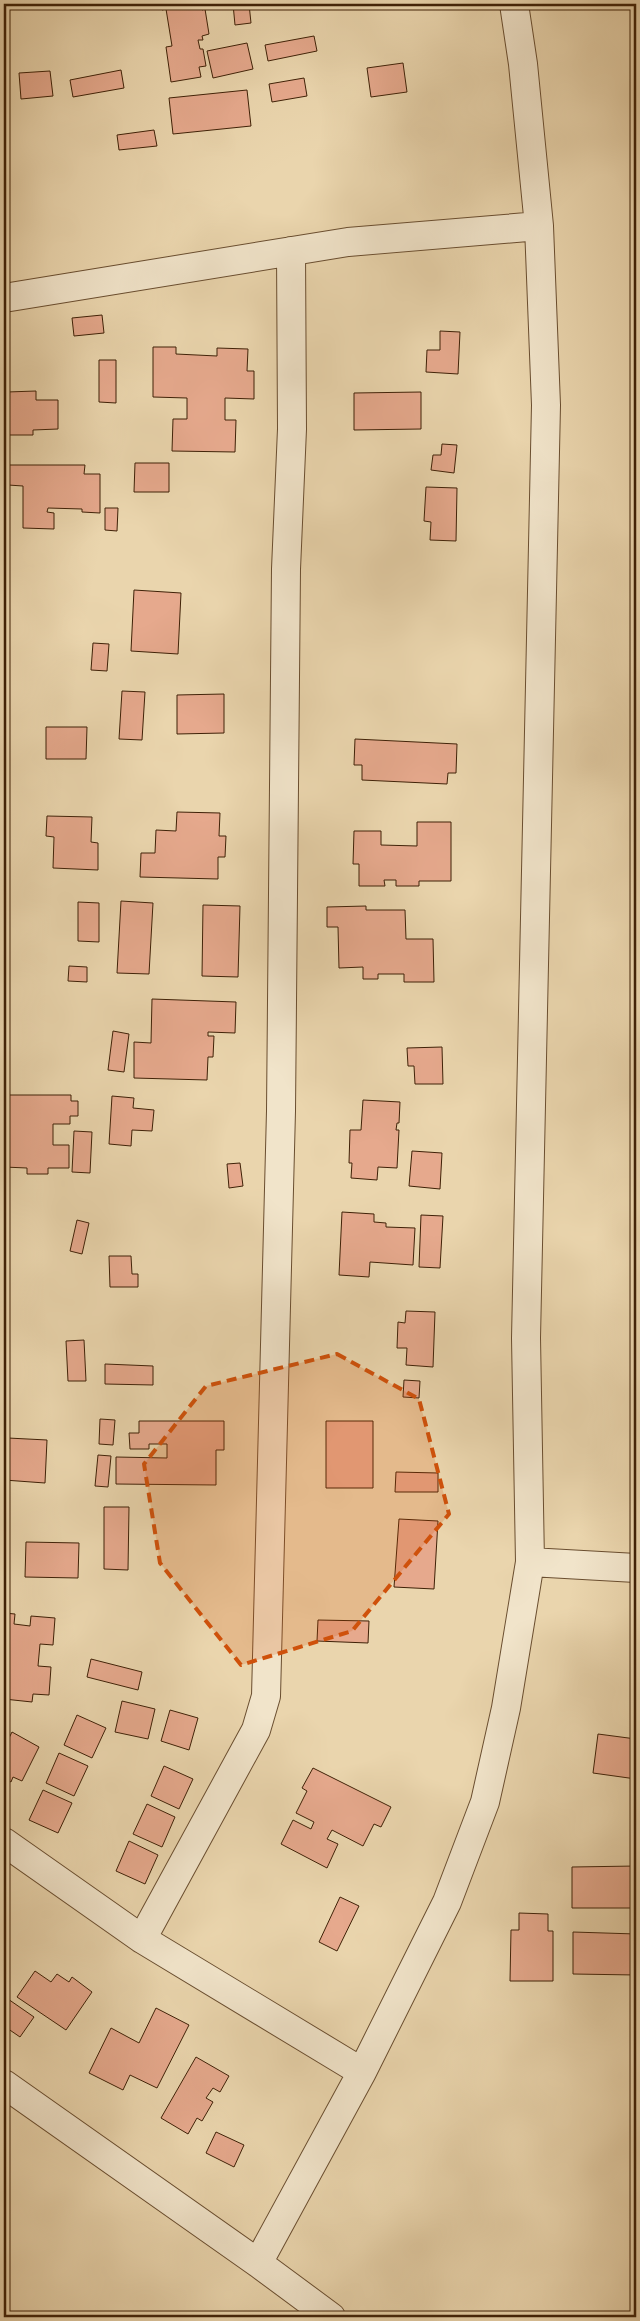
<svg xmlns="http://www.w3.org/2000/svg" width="640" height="2321" font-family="'IM FELL Double Pica',serif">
<rect width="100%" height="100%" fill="#ead5ad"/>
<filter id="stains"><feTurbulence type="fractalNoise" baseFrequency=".004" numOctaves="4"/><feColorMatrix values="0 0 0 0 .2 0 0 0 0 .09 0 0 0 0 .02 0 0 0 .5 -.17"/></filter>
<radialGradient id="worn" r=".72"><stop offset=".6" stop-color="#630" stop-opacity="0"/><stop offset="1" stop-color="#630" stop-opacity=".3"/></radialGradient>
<path fill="#e6a98d" stroke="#3f2107" d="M 161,4 L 194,4 L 194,6 L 201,5 L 202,10 L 205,9 L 209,34 L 202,36 L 203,40 L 198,40 L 200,49 L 203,49 L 206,66 L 199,67 L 201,77 L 171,82 L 166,47 L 172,46 L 166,9 L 162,10 Z
M 233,4 L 249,4 L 251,23 L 235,25 Z
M 314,36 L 317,51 L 268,61 L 265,45 Z
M 247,43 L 253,69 L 213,78 L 207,51 Z
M 403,63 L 407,92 L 371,97 L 367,68 Z
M 121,70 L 124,88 L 73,97 L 70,80 Z
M 50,71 L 53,96 L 21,99 L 19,73 Z
M 304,78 L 307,96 L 272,102 L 269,84 Z
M 247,90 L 251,126 L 173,134 L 169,98 Z
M 154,130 L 157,146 L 119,150 L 117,135 Z
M 102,315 L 104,333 L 74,336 L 72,318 Z
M 440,331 L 460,332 L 458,374 L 426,372 L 427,350 L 440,350 Z
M 153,347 L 176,347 L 176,354 L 217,356 L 217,348 L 248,349 L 247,371 L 254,371 L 254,399 L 225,398 L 225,420 L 236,420 L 235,452 L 172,451 L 173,419 L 187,419 L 187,398 L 153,397 Z
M 99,360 L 116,360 L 116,403 L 99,402 Z
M 36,391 L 36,400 L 58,400 L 58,429 L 33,430 L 33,435 L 4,435 L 4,400 L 7,400 L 7,392 Z
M 421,392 L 421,429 L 354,430 L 354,393 Z
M 442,444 L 457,445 L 454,473 L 431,470 L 433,455 L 441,455 Z
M 135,463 L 169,463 L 169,492 L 134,492 Z
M 8,465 L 85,465 L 84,474 L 100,474 L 100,513 L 82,512 L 82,509 L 48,508 L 47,512 L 54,513 L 54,529 L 23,528 L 23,486 L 8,485 Z
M 426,487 L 457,488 L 456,541 L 430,540 L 431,522 L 424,521 Z
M 105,508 L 118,508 L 117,531 L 105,530 Z
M 134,590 L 181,593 L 178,654 L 131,651 Z
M 93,643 L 109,644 L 107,671 L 91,670 Z
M 122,691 L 145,692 L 142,740 L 119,739 Z
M 224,694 L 224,733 L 177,734 L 177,695 Z
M 46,727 L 87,727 L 86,759 L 46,759 Z
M 355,739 L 457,744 L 456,773 L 448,773 L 447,784 L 362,780 L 362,765 L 354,765 Z
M 177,812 L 220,813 L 219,836 L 226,836 L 225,857 L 218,857 L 218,879 L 140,877 L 141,853 L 155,853 L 156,830 L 176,831 Z
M 47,816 L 92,817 L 91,842 L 98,843 L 98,870 L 53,868 L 54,837 L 46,836 Z
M 417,822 L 451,822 L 451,881 L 419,881 L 419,886 L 396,886 L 396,880 L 384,880 L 385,886 L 359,886 L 359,864 L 353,864 L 354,831 L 381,831 L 381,845 L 417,846 Z
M 121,901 L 153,903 L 149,974 L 117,973 Z
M 78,902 L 99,903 L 99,942 L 78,941 Z
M 203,905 L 240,906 L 238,977 L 202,976 Z
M 366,906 L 366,910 L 405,910 L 406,939 L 433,939 L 434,982 L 404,982 L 404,974 L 378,974 L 378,979 L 363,979 L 363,967 L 339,968 L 338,927 L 327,927 L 327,907 Z
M 69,966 L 87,967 L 87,982 L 68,981 Z
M 152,999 L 236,1002 L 235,1033 L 208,1032 L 208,1036 L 214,1036 L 213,1057 L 208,1057 L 207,1080 L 134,1078 L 134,1042 L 151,1043 Z
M 113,1031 L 129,1034 L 124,1072 L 108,1070 Z
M 442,1047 L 443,1084 L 415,1084 L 414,1066 L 408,1066 L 407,1048 Z
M 4,1095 L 71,1095 L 71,1101 L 78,1101 L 78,1116 L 70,1116 L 70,1124 L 53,1124 L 53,1145 L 69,1145 L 69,1168 L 48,1168 L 48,1174 L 27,1174 L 27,1168 L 4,1167 Z
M 112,1096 L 134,1098 L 133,1108 L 154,1110 L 152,1131 L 132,1130 L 131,1146 L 109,1144 Z
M 363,1100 L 400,1102 L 399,1123 L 397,1123 L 396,1130 L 399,1130 L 397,1168 L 378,1167 L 377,1180 L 351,1178 L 352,1163 L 349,1163 L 350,1130 L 361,1130 Z
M 74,1131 L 92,1132 L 90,1173 L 72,1172 Z
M 412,1151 L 442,1153 L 440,1189 L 409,1186 Z
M 240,1163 L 243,1186 L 229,1188 L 227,1164 Z
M 342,1212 L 374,1214 L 374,1222 L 386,1223 L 386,1227 L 415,1228 L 413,1265 L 370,1262 L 369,1277 L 339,1275 Z
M 421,1215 L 443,1216 L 440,1268 L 419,1267 Z
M 77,1220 L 89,1223 L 82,1254 L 70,1251 Z
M 109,1256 L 131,1256 L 132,1274 L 138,1274 L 138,1287 L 110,1287 Z
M 406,1311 L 435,1312 L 433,1367 L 406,1365 L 407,1348 L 397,1348 L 398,1322 L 405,1323 Z
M 84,1340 L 86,1381 L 68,1381 L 66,1341 Z
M 105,1364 L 153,1366 L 153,1385 L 105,1384 Z
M 404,1380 L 420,1381 L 419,1398 L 403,1397 Z
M 100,1419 L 115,1420 L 113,1445 L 99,1444 Z
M 139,1421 L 224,1421 L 224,1450 L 216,1450 L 216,1485 L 116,1484 L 116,1457 L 167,1458 L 167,1444 L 149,1444 L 149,1449 L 130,1449 L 129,1433 L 139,1433 Z
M 326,1421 L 373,1421 L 373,1488 L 326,1488 Z
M 4,1430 L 9,1430 L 8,1438 L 47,1440 L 45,1483 L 4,1480 Z
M 98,1455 L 111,1456 L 108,1487 L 95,1486 Z
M 396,1472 L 438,1473 L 438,1492 L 395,1492 Z
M 104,1507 L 129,1507 L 128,1570 L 104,1569 Z
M 399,1519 L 438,1521 L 434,1589 L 394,1587 Z
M 26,1542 L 79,1543 L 78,1578 L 25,1577 Z
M 4,1613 L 15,1614 L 14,1624 L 30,1626 L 31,1616 L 55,1618 L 53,1645 L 40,1644 L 38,1666 L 51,1667 L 49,1695 L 33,1694 L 32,1702 L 4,1699 Z
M 318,1620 L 369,1621 L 368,1643 L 317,1641 Z
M 91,1659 L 142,1672 L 138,1690 L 87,1677 Z
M 122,1701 L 155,1709 L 148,1739 L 115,1732 Z
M 170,1710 L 198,1718 L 189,1750 L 161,1741 Z
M 77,1715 L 106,1728 L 92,1758 L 64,1745 Z
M 12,1732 L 39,1747 L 22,1781 L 13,1777 L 11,1782 L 4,1778 L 4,1748 Z
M 598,1734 L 636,1739 L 636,1779 L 593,1773 Z
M 59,1753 L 88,1766 L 74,1796 L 46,1783 Z
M 164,1766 L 193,1779 L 179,1809 L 151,1796 Z
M 313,1768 L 391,1807 L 381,1827 L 374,1824 L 363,1846 L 332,1830 L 327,1839 L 338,1844 L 327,1868 L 281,1844 L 293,1820 L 311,1829 L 314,1822 L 296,1813 L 307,1791 L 302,1788 Z
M 43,1790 L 72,1803 L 58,1833 L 29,1820 Z
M 147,1804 L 175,1817 L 162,1847 L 133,1834 Z
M 129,1841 L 158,1855 L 145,1884 L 116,1871 Z
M 636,1866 L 636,1908 L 572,1908 L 572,1867 Z
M 340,1897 L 359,1906 L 337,1951 L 319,1942 Z
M 519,1913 L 548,1914 L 548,1931 L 553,1931 L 553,1981 L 510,1981 L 511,1930 L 519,1930 Z
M 573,1932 L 636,1934 L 636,1975 L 573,1974 Z
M 35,1971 L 51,1982 L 57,1974 L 69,1982 L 72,1977 L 92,1992 L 66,2030 L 17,1997 Z
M 8,1999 L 34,2017 L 20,2037 L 4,2026 L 4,2006 Z
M 156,2008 L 189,2025 L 157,2088 L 130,2075 L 123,2090 L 89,2073 L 111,2028 L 139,2043 Z
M 196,2057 L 229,2076 L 220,2092 L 213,2088 L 206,2098 L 213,2102 L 202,2121 L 197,2118 L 188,2134 L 161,2118 Z
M 216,2132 L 244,2145 L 234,2167 L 206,2153 Z"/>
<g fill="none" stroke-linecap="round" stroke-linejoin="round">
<g stroke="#6a4e30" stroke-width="30">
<path id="minor" d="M 4,298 L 348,242 L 539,226
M 530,1562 L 636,1568
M 4,1842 L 142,1939 L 362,2072
M 142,1939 L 256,1730 L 266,1696 L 281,1111 L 286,569 L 292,429 L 291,251
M 4,2084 L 258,2263 L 331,2317
M 258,2263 L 362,2072 L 447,1902 L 485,1802 L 506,1708 L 530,1562 L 526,1338 L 546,405 L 539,226 L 523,64 L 514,4"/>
</g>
<use href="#minor" stroke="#f1e4ca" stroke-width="28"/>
</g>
<path fill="#cf510b" fill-opacity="0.2" stroke="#cf510b" stroke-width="4" stroke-dasharray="10 6" stroke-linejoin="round" d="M 337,1354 L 419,1399 L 449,1514 L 352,1631 L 241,1665 L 160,1563 L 144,1464 L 206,1386 Z"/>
<rect width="640" height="2321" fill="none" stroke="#ead5ad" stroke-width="20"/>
<rect x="5" y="5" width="630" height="2311" fill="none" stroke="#3f2107" stroke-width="2.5"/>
<rect x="10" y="10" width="620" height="2301" fill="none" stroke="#3f2107"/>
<rect width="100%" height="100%" filter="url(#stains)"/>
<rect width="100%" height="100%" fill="url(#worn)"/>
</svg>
